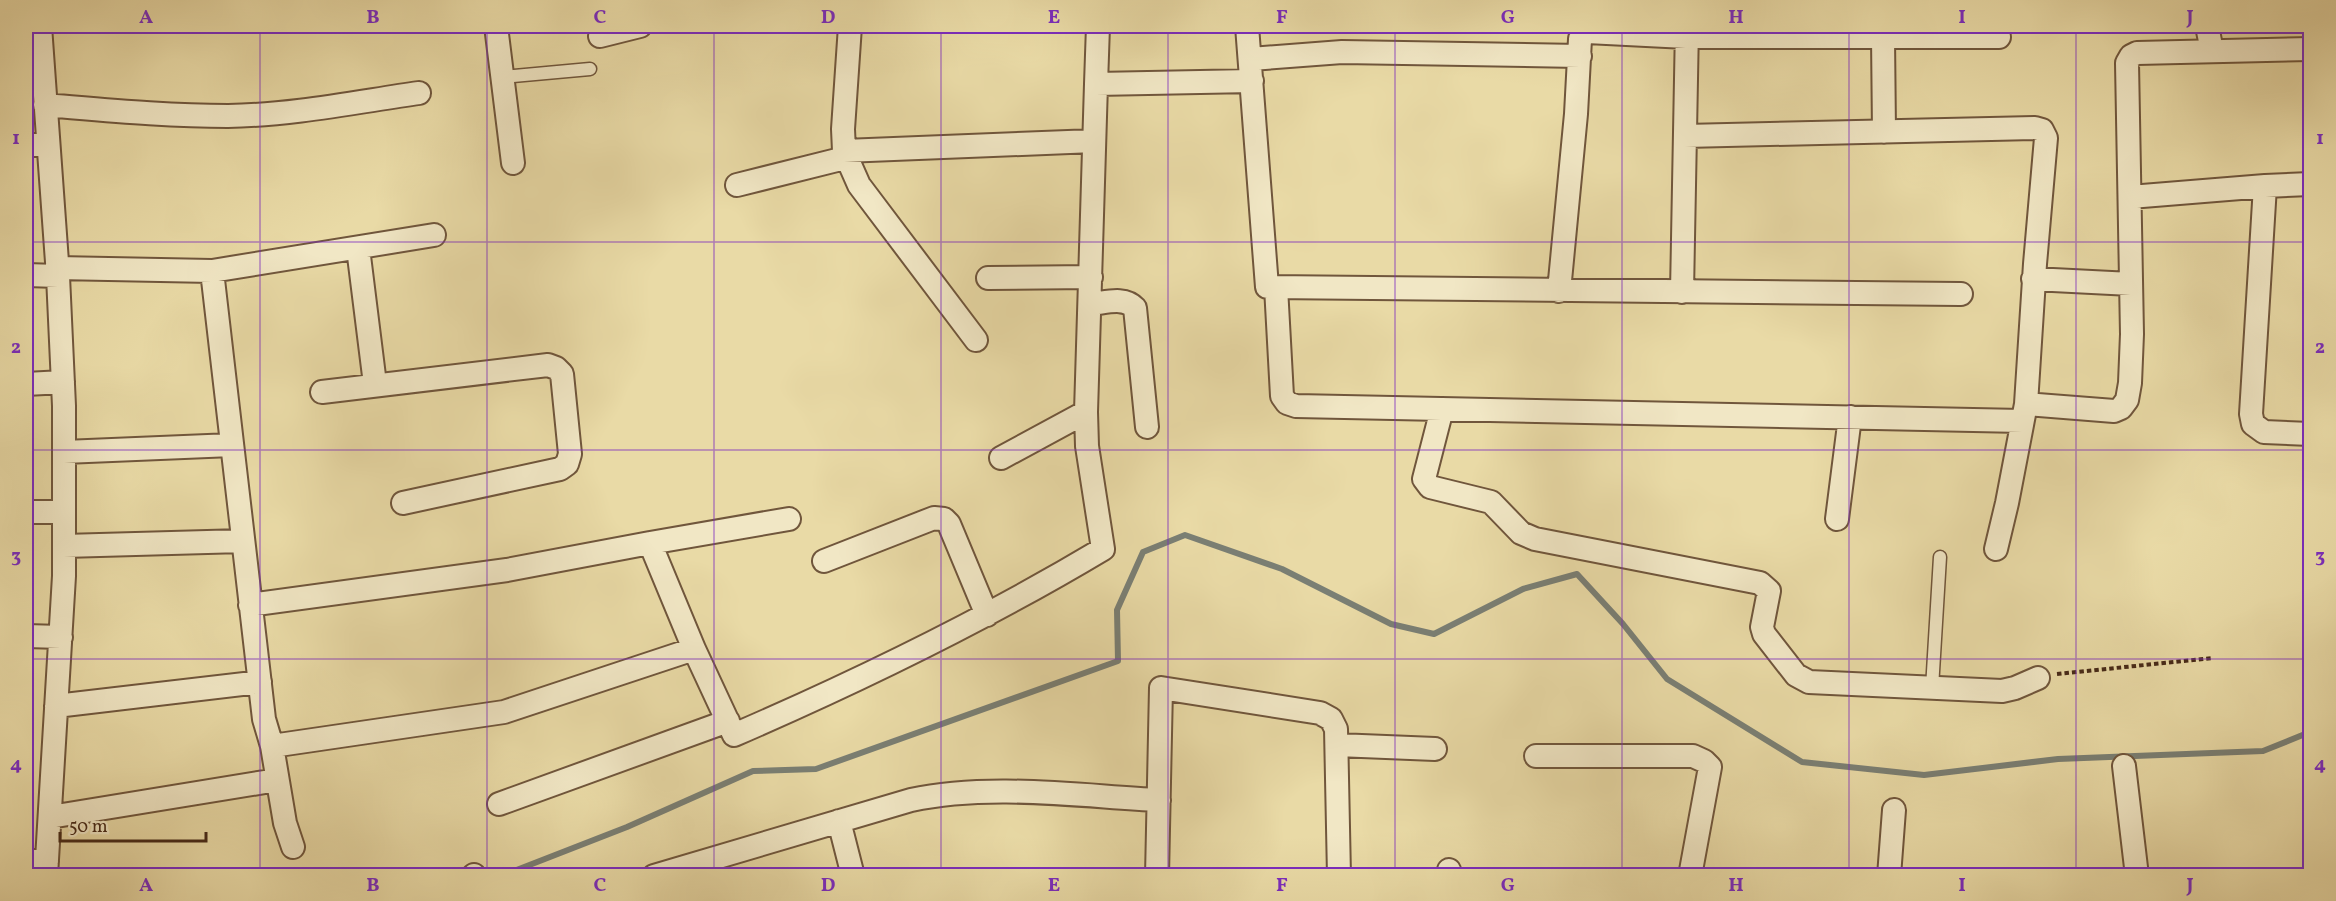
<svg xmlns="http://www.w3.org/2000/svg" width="2336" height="901" font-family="Vollkorn,serif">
<rect width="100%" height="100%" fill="#e9daa6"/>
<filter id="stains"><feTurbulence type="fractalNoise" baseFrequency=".00333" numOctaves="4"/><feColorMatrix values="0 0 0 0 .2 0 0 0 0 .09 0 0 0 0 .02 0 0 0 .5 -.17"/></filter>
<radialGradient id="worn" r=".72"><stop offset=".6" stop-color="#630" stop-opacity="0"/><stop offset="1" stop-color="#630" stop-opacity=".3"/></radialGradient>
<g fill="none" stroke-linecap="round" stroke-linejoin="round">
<path stroke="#7a7f74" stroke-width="6" d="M 510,876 L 514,871 L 627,827 L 753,771 L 816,769 L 1118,661 L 1117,610 L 1143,552 L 1185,535 L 1282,569 L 1391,624 L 1434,634 L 1523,589 L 1577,574 L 1623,624 L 1667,679 L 1802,762 L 1924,775 L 2058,759 L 2263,751 L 2310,732"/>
<g stroke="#70563c" stroke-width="15">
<path id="service" d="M 502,77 L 590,69
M 1932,688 L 1940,557"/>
</g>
<g stroke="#70563c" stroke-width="26">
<path id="minor" d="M 40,26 L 58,276 L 64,406 L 64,576 L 46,876
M 496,26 L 513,163
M 850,26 L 843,129 L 844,151 L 859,185 L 976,340
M 1098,26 L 1096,84 L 1252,81
M 1247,26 L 1267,287 L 1961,294
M 2207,26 L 2212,51
M 600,36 L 640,26
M 1883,37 L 1884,132
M 1251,59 L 1342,52 L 1580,56
M 45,105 C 106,110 167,116 228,116 C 292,115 356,102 419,93
M 1685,136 L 2035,128 L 2042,130 L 2046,138 L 2035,264 L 2026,404
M 26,145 L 48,145
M 844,151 L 1094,141
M 2310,184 L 2265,186 L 2251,414 L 2253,424 L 2264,432 L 2310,434
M 737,185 L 845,158
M 2130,197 L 2265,186
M 358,248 L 375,384
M 57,268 L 212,271 L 264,719 L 272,746
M 212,271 L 434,235
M 26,275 L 58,276
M 988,278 L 1091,277
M 2033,279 L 2131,284
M 1276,287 L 1282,396 L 1287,403 L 1296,406 L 2022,421
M 1559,291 L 1576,114 L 1580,39 L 1587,32 L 1686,37 L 1999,37
M 1682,292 L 1687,26
M 1090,304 C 1105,303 1124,296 1135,308 L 1147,427
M 26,384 L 63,382
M 322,392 L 548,365 L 556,368 L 562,374 L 570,454 L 567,464 L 560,469 L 403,503
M 1442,409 L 1424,479 L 1430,487 L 1491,502 L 1521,533 L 1535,539 L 1760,583 L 1769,591 L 1762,627 L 1764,634 L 1796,675 L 1809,682 L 2002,691 L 2015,688 L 2038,678
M 64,452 L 232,445
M 1001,458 L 1086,412
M 26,512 L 64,512
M 1837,519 L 1850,417
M 650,543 L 789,519
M 64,546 L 243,541
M 1996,549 L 2007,503 L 2026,404 L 2114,411 L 2121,408 L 2127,400 L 2130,383 L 2132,334 L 2127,63 L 2131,56 L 2137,53 L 2310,49
M 824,561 L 934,518 L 944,519 L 949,524 L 987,615
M 250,605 L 507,570 L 650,543 L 694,649 L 734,735 C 861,680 984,620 1103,549 L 1087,446 L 1086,412 L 1096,84
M 26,636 L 61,637
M 56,706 L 260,682
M 1337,745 L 1435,749
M 1536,756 L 1693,756 L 1704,761 L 1710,767 L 1690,876
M 2124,766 L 2137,876
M 499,804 L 728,721
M 50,817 L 277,780
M 839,821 L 853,876
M 293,847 L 285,823 L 272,746 L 504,712 L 694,649
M 26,861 L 47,861
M 473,876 L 474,875
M 654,876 L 911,800 C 989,783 1079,796 1159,800
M 1157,876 L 1161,688 L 1320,713 L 1331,719 L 1336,729 L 1339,876
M 1448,876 L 1449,870
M 1889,876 L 1894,810"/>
</g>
<path stroke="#472a18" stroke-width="4" stroke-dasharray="4.5 3" stroke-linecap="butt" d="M 2057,674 L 2213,658"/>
<use href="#service" stroke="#f1e7c5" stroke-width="12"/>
<use href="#minor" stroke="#f1e7c5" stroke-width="22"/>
</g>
<path fill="none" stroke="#7b2cbf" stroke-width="1.5" stroke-opacity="0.55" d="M 260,26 L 260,876M 487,26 L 487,876M 714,26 L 714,876M 941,26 L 941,876M 1168,26 L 1168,876M 1395,26 L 1395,876M 1622,26 L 1622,876M 1849,26 L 1849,876M 2076,26 L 2076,876M 26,242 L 2310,242M 26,450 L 2310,450M 26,659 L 2310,659"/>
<rect width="2336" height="901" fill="none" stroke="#e9daa6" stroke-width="66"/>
<path d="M60 832v9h146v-9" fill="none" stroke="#472a18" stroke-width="3"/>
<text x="69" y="832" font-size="18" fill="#472a18" stroke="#f1e7c5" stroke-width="4.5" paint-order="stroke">50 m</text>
<rect x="33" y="33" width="2270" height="835" fill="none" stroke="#7b2cbf" stroke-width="2"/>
<g font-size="20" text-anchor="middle" font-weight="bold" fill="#7b2cbf">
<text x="146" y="23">A</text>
<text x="373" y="23">B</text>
<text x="600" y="23">C</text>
<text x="828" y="23">D</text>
<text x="1054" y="23">E</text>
<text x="1282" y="23">F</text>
<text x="1508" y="23">G</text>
<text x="1736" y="23">H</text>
<text x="1962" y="23">I</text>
<text x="2190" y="23">J</text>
<text x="16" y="144">1</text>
<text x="2320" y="144">1</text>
<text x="16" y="353">2</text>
<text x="2320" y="353">2</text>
<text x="16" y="562">3</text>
<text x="2320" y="562">3</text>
<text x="16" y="770">4</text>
<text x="2320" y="770">4</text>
<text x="146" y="891">A</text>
<text x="373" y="891">B</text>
<text x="600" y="891">C</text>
<text x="828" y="891">D</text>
<text x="1054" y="891">E</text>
<text x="1282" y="891">F</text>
<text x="1508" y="891">G</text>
<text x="1736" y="891">H</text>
<text x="1962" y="891">I</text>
<text x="2190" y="891">J</text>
</g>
<rect width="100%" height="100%" filter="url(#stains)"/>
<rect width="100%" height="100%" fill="url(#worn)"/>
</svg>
